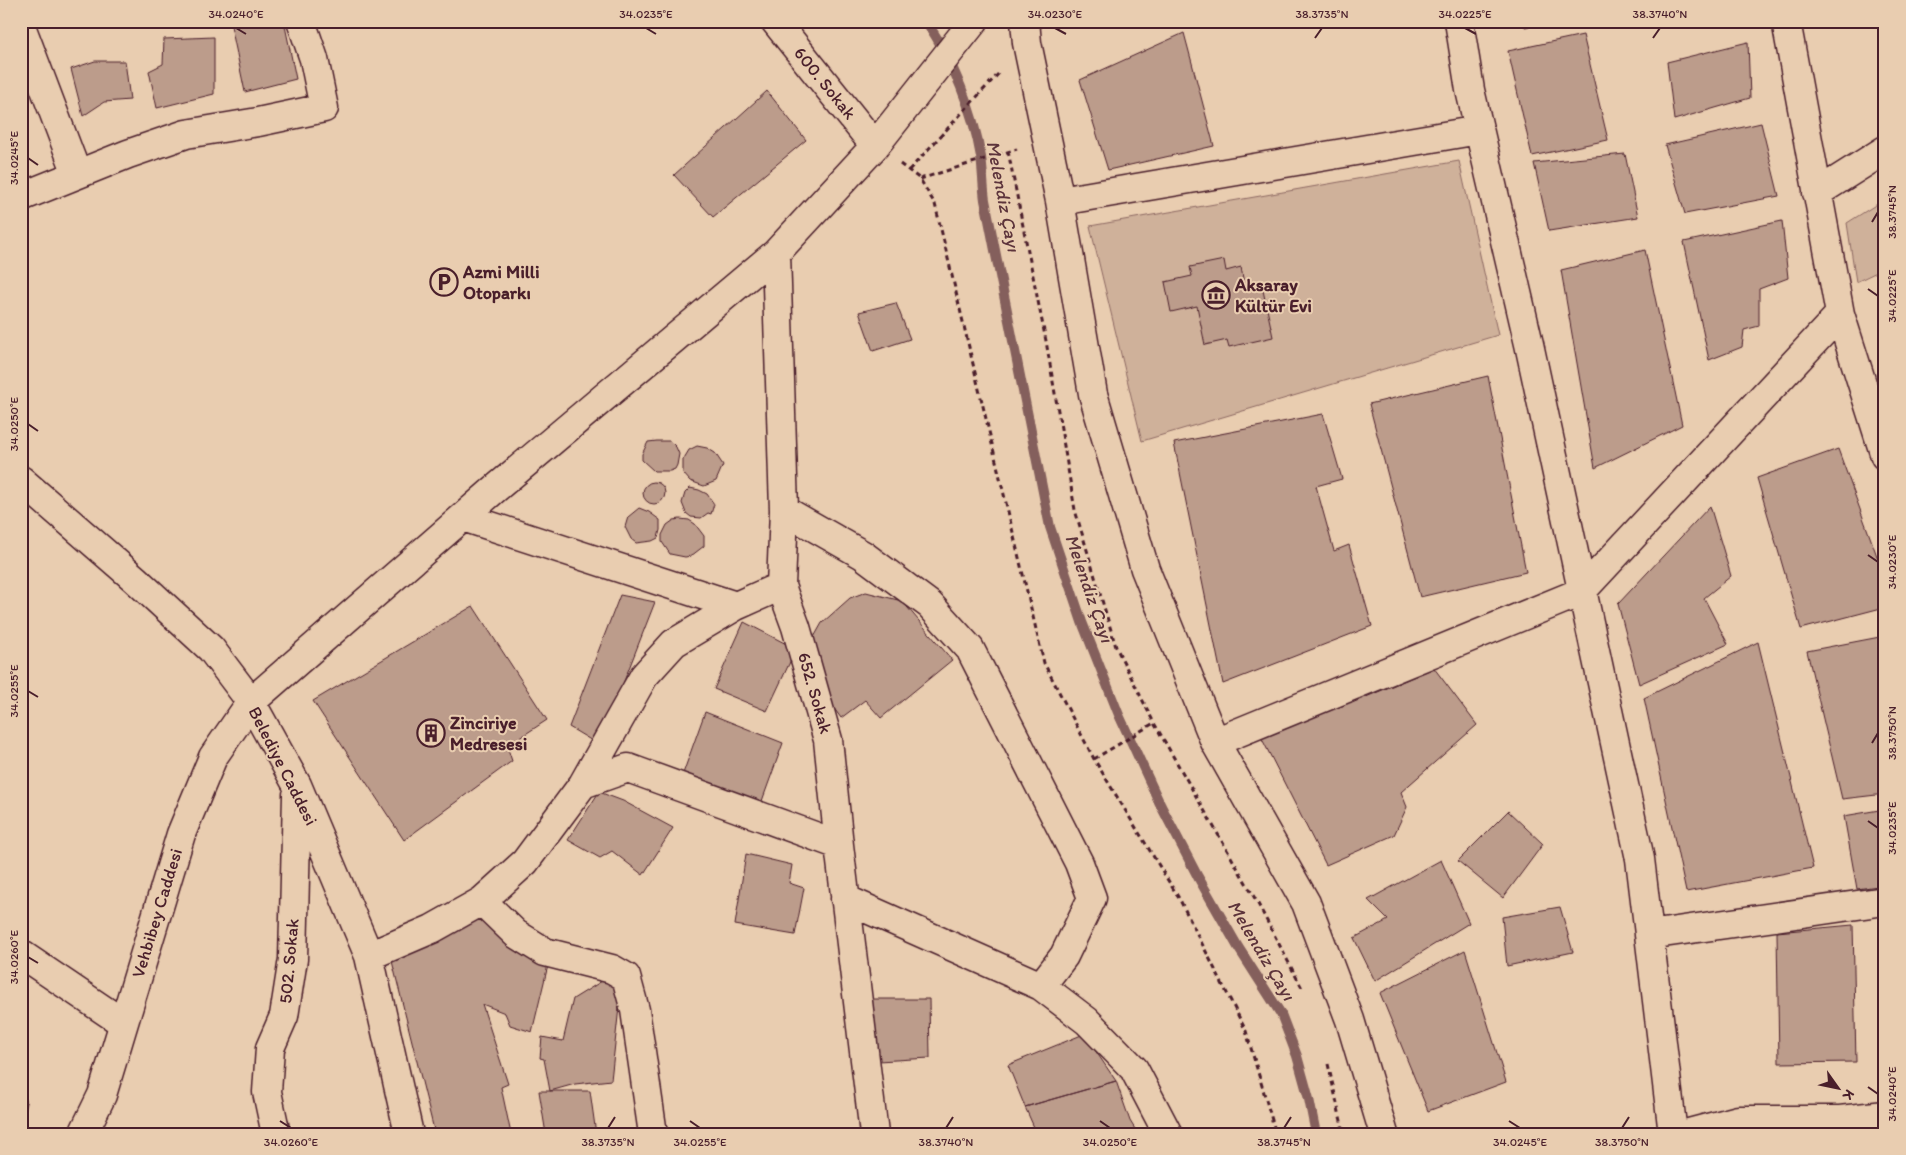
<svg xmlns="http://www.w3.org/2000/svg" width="1906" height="1155" font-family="Itim,sans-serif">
<rect width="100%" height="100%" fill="#e9cdb0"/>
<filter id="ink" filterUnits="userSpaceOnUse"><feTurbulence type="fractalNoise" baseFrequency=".02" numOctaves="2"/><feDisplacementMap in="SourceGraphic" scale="10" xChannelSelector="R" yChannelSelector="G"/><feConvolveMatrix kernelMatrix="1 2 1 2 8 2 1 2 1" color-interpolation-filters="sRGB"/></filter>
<g filter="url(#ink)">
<path fill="#cfb19a" stroke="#8c6862" d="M 1459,161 L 1498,335 L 1142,441 L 1090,226 Z
M 1885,199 L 1885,268 L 1856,282 L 1847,223 Z"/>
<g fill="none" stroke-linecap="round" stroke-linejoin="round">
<path stroke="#845f5b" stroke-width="10" d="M 926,21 C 953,61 973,110 981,157 C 983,171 983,186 985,200 L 1050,527 L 1082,622 L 1119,715 L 1161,806 L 1198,877 L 1238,947 L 1281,1014 L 1297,1056 L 1309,1099 L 1316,1134"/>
</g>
<path fill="#bc9c8b" stroke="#4a1f2b" d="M 230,21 L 284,21 L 296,79 L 245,92 Z
M 1523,21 L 1558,21 L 1525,27 Z
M 1184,33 L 1214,146 L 1108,170 L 1080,80 Z
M 1583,35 L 1608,140 L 1532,156 L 1508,51 Z
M 214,37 L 214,94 L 157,108 L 149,71 L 163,64 L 164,39 Z
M 1748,42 L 1750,98 L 1674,120 L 1667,62 Z
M 95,61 L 125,61 L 130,100 L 104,102 L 83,116 L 71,69 Z
M 767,91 L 806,140 L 713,217 L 674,175 Z
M 1761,123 L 1779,196 L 1685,214 L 1665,145 Z
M 1625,154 L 1638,217 L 1549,231 L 1534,163 Z
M 1782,221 L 1788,278 L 1759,289 L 1759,326 L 1744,330 L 1742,347 L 1709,360 L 1684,242 Z
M 1645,250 L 1682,425 L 1595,468 L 1561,270 Z
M 1224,260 L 1226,271 L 1241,267 L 1244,284 L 1261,281 L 1273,337 L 1229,347 L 1227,340 L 1205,345 L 1197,306 L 1171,312 L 1165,282 L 1192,276 L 1190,267 Z
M 896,303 L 910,339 L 873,351 L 859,312 Z
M 1488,376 L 1526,572 L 1420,597 L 1369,404 Z
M 1323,414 L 1342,479 L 1316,486 L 1334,551 L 1349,545 L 1372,626 L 1223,684 L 1174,443 Z
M 657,441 L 670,441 L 676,447 L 679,454 L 677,465 L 675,469 L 670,471 L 654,471 L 642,460 L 642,454 L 648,442 Z
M 697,446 L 707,448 L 715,453 L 723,465 L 716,481 L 704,486 L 690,481 L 683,473 L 683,460 L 689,450 Z
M 1838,449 L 1885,578 L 1885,607 L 1801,629 L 1757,478 Z
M643 493a11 11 0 1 1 22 0a11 11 0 1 1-22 0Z
M 690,488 L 699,490 L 707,494 L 714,504 L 711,514 L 708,513 L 701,518 L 691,517 L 686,513 L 682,503 L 685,493 Z
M 1710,506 L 1731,576 L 1704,598 L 1728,644 L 1639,684 L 1618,604 Z
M 639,508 L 649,512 L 660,520 L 660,530 L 658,538 L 652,541 L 636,543 L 631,539 L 625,527 L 628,517 Z
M 680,519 L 689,520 L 695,524 L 704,536 L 704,546 L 691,556 L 685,557 L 670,554 L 662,542 L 662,535 L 667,525 L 674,520 Z
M 866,592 L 902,601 L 952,660 L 881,718 L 865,700 L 841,718 L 833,707 L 813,639 L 822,623 L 850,598 Z
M 620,595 L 655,602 L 599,745 L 569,727 Z
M 473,606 L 547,720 L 507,746 L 512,761 L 404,840 L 313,701 Z
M 744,622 L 796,649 L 767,711 L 714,689 Z
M 1885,636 L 1885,794 L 1842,799 L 1807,651 Z
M 1758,642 L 1813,868 L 1686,892 L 1644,698 Z
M 1434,668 L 1477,725 L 1401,792 L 1407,807 L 1394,835 L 1326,865 L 1259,733 L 1346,701 L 1352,703 Z
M 705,712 L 783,743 L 758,812 L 680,782 Z
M 599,792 L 623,801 L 673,828 L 643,875 L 612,851 L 600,858 L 568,840 Z
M 1885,809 L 1885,885 L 1857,889 L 1844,816 Z
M 1508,811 L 1543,844 L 1503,898 L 1458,861 Z
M 746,854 L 792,865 L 789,883 L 804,888 L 795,935 L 735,925 Z
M 1441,860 L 1469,923 L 1375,981 L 1354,938 L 1388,920 L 1368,900 Z
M 482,903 L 550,957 L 532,1032 L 510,1025 L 505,1013 L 482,1004 L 508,1084 L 501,1087 L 511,1134 L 435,1134 L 389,949 Z
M 1560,907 L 1573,952 L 1507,966 L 1502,917 Z
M 1853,925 L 1856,1062 L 1779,1063 L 1777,932 Z
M 1465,950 L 1506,1082 L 1428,1111 L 1380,993 Z
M 602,981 L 621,989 L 611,1080 L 575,1084 L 550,1091 L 544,1059 L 540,1058 L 542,1037 L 563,1041 L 573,999 Z
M 870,999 L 929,999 L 930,1058 L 878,1061 Z
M 1084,1034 L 1116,1081 L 1025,1107 L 1008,1065 Z
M 1116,1081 L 1130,1121 L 1138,1134 L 1037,1134 L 1025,1107 Z
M 539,1091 L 590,1091 L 596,1134 L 546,1134 Z
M 21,1093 L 27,1103 L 23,1119 L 21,1118 Z"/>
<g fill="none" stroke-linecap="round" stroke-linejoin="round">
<g stroke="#4a1f2b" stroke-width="31">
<path id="minor" d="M 775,21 L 875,146
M 1025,21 L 1027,43 L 1060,201 L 1093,394 L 1145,569 L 1215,742 L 1306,903 L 1350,1020 L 1384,1134
M 1459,21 L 1470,90 L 1529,344 L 1640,859 L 1673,1134
M 21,26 L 77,174
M 1817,193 L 1885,150
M 21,197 L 128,154 L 186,134 L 258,122 L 324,108 L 314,59 L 301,21
M 1060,201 L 1479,130
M 776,253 L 784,510 L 781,586 L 796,627 L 828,740 L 839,845 L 874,1134
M 1840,314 L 1885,456
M 21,480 L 135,579 L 211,649 L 251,702 L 297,785 L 369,956 L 409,1134
M 784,510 L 863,555 L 930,605 L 970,649 L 1079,863 L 1092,898 L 1064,956 L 1041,986
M 463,517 L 736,606
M 251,702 L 495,489 L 776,253 L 875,146 L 974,21
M 1215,742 L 1581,592 L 1840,314 L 1786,21
M 583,784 L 628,768 L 839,845
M 845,899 L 1041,986 L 1087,1021 L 1134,1069 L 1168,1134
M 482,901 L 516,934 L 545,952 L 612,969 L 626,977 L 635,1010 L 653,1134
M 1649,935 L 1885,901
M 21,954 L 123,1023
M 369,956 L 432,929 L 482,901 L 525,862 L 583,784 L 644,676 L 674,643 L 736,606 L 781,586
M 276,1134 L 267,1092 L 270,1048 L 284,1016 L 293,959 L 297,795
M 1685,1134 L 1738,1120 L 1840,1120 L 1885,1115"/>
</g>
<g stroke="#4a1f2b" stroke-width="31">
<path id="tertiary" d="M 83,1134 L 102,1095 L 181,834 L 213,757 L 251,702"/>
</g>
<path stroke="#4a1f2b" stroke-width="3" stroke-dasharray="5 4" stroke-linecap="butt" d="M 1008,151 L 1046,341 L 1075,510 L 1116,647 L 1154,723 L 1257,902 L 1303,990
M 900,164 L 920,179 L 935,204 L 1044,663 L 1094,759 L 1180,900 L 1246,1031 L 1276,1134
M 909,170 L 1000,72
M 920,179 L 1017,149
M 1094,759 L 1154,723
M 1328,1064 L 1344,1134"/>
<use href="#minor" stroke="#e9cdb0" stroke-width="28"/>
<use href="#tertiary" stroke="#e9cdb0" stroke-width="28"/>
</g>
</g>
<path fill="none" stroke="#4a1f2b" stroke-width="2" d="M 236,28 L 246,34M 646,28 L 656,34M 1055,28 L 1066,34M 1465,28 L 1476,34M 1315,38 L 1322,28M 1653,38 L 1660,28M 28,158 L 38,165M 1872,222 L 1878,212M 1868,289 L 1878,296M 28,424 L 38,431M 1868,555 L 1878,562M 28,691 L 38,697M 1872,743 L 1878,733M 1868,821 L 1878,828M 28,957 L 38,963M 1868,1087 L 1878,1094M 280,1121 L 291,1128M 690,1121 L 700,1128M 1100,1121 L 1110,1128M 1509,1121 L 1520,1128M 608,1128 L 615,1117M 946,1128 L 953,1117M 1284,1128 L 1291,1117M 1622,1128 L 1629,1117"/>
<defs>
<g id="parking-ring" transform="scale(1.4375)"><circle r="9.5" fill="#e9cdb0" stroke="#4a1f2b" stroke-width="1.5"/><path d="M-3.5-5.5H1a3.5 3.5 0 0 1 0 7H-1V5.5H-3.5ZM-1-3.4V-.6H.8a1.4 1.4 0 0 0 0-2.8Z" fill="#4a1f2b"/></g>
<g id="museum-ring" transform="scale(1.4375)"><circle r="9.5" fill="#e9cdb0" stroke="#4a1f2b" stroke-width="1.5"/><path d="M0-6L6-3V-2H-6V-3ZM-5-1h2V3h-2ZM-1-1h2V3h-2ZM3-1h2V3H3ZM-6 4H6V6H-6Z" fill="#4a1f2b"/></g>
<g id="building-ring" transform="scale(1.4375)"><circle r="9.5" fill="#e9cdb0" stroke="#4a1f2b" stroke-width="1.5"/><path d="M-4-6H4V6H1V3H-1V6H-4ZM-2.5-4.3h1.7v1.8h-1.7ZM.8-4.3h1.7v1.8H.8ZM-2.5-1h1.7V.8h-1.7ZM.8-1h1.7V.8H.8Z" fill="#4a1f2b"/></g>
</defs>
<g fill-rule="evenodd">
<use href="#parking-ring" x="444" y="282"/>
<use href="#museum-ring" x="1216" y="295"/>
<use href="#building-ring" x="431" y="733"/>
</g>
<g text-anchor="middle" stroke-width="4" stroke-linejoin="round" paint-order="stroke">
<g font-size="18" fill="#4a1f2b" stroke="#e9cdb0">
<text transform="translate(825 83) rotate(51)" y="6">600. Sokak</text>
<text transform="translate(815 693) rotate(74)" y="6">652. Sokak</text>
<text transform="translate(283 766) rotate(63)" y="6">Belediye Caddesi</text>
<text transform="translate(157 913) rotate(-73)" y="6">Vehbibey Caddesi</text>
<text transform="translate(289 961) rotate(-85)" y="6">502. Sokak</text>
</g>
<g font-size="18" font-weight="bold" fill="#4a1f2b" stroke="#e9cdb0" text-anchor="start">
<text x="463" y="278">Azmi Milli<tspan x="463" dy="21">Otoparkı</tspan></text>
<text x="1235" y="291">Aksaray<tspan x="1235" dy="21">Kültür Evi</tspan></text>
<text x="450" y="729">Zinciriye<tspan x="450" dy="21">Medresesi</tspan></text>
</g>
<g font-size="19" font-style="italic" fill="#5d343b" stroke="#e9cdb0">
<text transform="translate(1004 196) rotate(79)" y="7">Melendiz Çayı</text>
<text transform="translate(1090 588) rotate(71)" y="7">Melendiz Çayı</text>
<text transform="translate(1262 950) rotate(59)" y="7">Melendiz Çayı</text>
</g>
</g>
<rect width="1906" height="1155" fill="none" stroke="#e9cdb0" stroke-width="55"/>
<g transform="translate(1838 1088) rotate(123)" stroke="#e9cdb0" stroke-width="4" paint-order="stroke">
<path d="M0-4L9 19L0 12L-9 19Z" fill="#4a1f2b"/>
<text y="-8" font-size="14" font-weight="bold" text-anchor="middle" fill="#4a1f2b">K</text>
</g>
<rect x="28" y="28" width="1850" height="1100" fill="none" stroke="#4a1f2b" stroke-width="2"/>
<g font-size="12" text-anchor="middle" fill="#4a1f2b">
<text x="236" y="18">34.0240°E</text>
<text x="646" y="18">34.0235°E</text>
<text x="1055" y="18">34.0230°E</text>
<text x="1322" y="18">38.3735°N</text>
<text x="1465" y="18">34.0225°E</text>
<text x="1660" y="18">38.3740°N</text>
<text transform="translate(14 158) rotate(-90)" y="4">34.0245°E</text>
<text transform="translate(1892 212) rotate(-90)" y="4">38.3745°N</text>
<text transform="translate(1892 296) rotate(-90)" y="4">34.0225°E</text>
<text transform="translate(14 424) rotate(-90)" y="4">34.0250°E</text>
<text transform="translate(1892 562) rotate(-90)" y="4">34.0230°E</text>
<text transform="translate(14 691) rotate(-90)" y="4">34.0255°E</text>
<text transform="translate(1892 733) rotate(-90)" y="4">38.3750°N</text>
<text transform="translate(1892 828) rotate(-90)" y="4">34.0235°E</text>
<text transform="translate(14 957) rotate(-90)" y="4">34.0260°E</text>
<text transform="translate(1892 1094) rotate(-90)" y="4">34.0240°E</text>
<text x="291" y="1146">34.0260°E</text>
<text x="608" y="1146">38.3735°N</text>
<text x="700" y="1146">34.0255°E</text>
<text x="946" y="1146">38.3740°N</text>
<text x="1110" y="1146">34.0250°E</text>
<text x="1284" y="1146">38.3745°N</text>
<text x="1520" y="1146">34.0245°E</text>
<text x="1622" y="1146">38.3750°N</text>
</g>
</svg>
